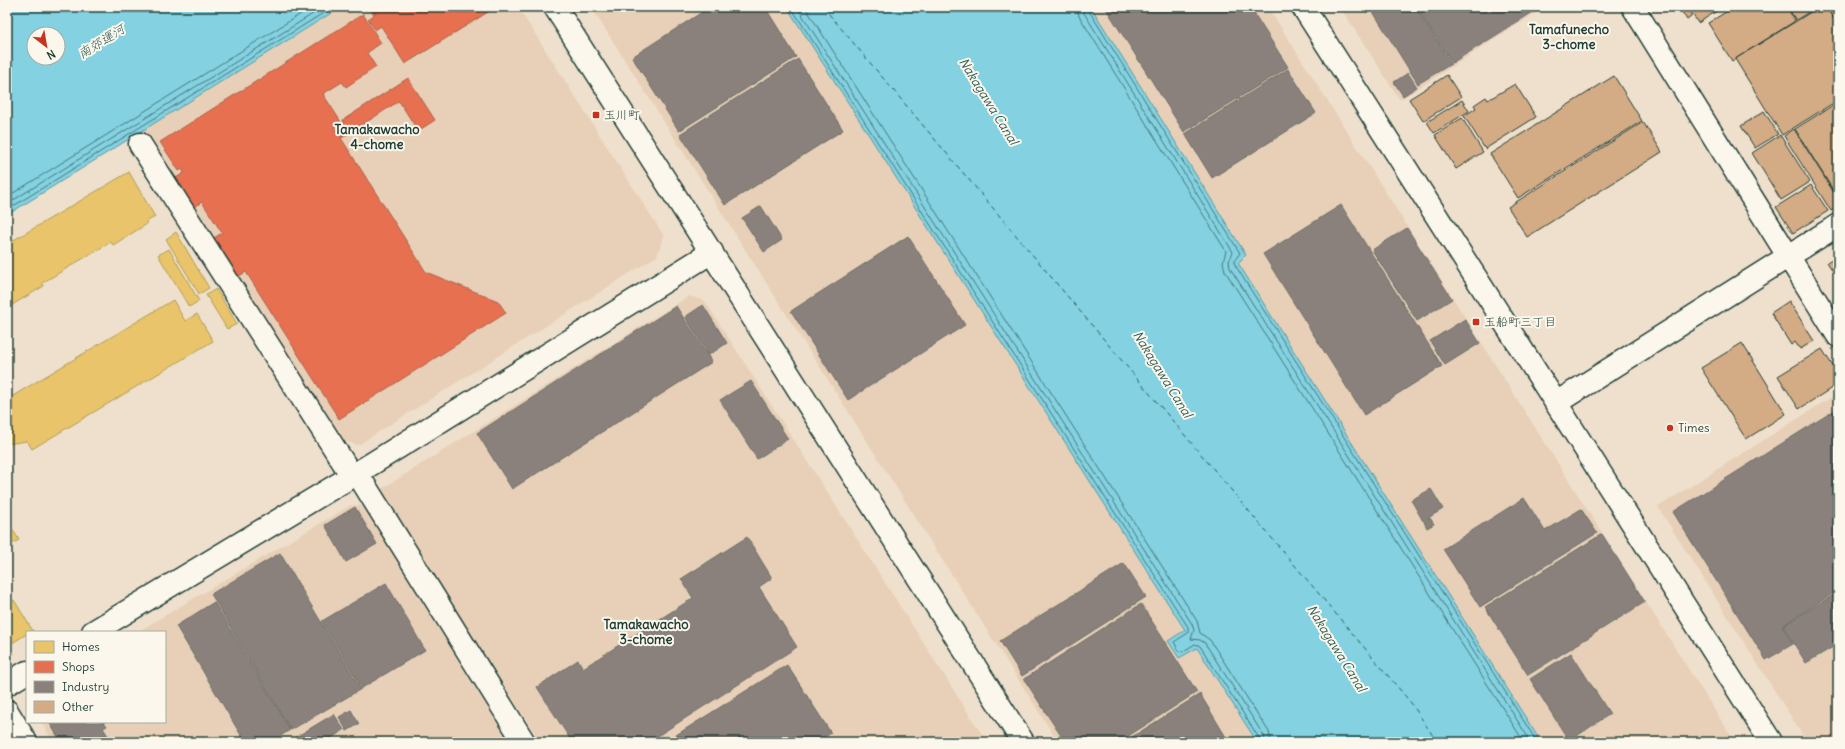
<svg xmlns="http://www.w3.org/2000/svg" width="1845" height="749" font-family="Delius,'Klee One',sans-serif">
<rect width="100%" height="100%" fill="#efe0cd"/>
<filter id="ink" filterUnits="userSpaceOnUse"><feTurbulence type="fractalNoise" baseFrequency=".025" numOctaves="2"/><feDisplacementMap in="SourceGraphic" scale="8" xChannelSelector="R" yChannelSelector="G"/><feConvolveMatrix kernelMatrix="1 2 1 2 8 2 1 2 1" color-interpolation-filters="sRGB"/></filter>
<g filter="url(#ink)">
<path fill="#e7d0b7" d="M 341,7 L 518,7 L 664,236 L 657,256 L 358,445 L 339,440 L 143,130 Z
M 591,7 L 787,7 L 1185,630 L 1168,641 L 1179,658 L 1197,648 L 1257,742 L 1058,742 Z
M 1091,7 L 1268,7 L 1735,742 L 1541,742 L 1237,262 L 1246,255 Z
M 1340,7 L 1545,7 L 1400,100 Z
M 689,296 L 705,301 L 983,736 L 982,742 L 540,742 L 380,490 Z
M 1838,393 L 1838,742 L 1807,742 L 1658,507 Z
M 351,505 L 363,506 L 509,742 L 53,742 L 41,722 L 165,722 L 165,632 L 137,632 Z"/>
<path fill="#83d1e1" stroke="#5b969c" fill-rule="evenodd" d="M 7,7 L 341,7 L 7,215 ZM 34,34 L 58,34 L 58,58 L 34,58 Z
M 787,7 L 1091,7 L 1246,255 L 1238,263 L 1541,742 L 1257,742 L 1197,648 L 1179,658 L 1168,641 L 1185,630 Z"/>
<path fill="#e9c46a" stroke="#ac9c5a" d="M 129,172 L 155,217 L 146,222 L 147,224 L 113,245 L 111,242 L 42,283 L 44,286 L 7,308 L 7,244 Z
M 176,232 L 209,288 L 199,294 L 166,239 Z
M 169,249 L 199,301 L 189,307 L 158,255 Z
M 216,289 L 237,324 L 227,329 L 206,295 Z
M 173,300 L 185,321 L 197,314 L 213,341 L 32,449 L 27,441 L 7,444 L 7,396 L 11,397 Z
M 7,520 L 19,540 L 7,547 Z
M 14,600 L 33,631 L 27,632 L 27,634 L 12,643 L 7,634 L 7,604 Z"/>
<path fill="#e76f51" stroke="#ab6048" d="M 369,7 L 496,7 L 405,64 L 381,26 L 375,30 L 368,19 L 374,15 Z
M 363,14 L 381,43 L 367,53 L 376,67 L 346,87 L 342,82 L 323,94 L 341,122 L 334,127 L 426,272 L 498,301 L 506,313 L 339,419 L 246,272 L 234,279 L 209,241 L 222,233 L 202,202 L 192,208 L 174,179 L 184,173 L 182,169 L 179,171 L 160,142 Z
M 408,78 L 435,120 L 418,131 L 399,101 L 342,138 L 336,127 L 344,122 L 343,120 Z"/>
<path fill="#8a817c" stroke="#6a6d66" d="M 710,7 L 765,7 L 796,57 L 679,131 L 632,57 Z
M 1105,7 L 1250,7 L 1288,67 L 1184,132 Z
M 1370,7 L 1415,7 L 1451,64 L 1418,84 Z
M 1416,7 L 1541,7 L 1452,63 Z
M 798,59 L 843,130 L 725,205 L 680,134 Z
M 1288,69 L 1316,113 L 1212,178 L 1185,134 Z
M 1408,73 L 1417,87 L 1403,96 L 1394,82 Z
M 1341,205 L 1442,366 L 1364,415 L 1263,254 Z
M 761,206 L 782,240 L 764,252 L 742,218 Z
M 1407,228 L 1452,299 L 1417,321 L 1372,250 Z
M 908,236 L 965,325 L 848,400 L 791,311 Z
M 703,305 L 727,343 L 709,355 L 685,317 Z
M 676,306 L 712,362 L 512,489 L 477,433 Z
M 1465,319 L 1480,343 L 1445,365 L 1430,341 Z
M 751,381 L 788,439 L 757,459 L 720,400 Z
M 1835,410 L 1838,415 L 1838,590 L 1782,626 L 1793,644 L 1766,660 L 1673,512 Z
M 1431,489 L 1443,509 L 1423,521 L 1411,500 Z
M 1524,498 L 1545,531 L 1581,509 L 1597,533 L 1480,607 L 1443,549 Z
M 355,507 L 377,544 L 346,562 L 325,525 Z
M 1430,518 L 1434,524 L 1427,528 L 1424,522 Z
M 1602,534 L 1645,602 L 1528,675 L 1485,607 Z
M 747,537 L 772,578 L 759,587 L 797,647 L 648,742 L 572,742 L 537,687 L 578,660 L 583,668 L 693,598 L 681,579 Z
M 280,553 L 361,689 L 291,730 L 211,594 Z
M 1124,563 L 1146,597 L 1022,676 L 1000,641 Z
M 386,583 L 425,650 L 362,688 L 322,621 Z
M 1838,592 L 1838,644 L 1806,663 L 1783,626 Z
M 214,602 L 290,730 L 271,742 L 245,742 L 176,626 Z
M 1141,604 L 1197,692 L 1119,742 L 1065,742 L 1024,679 Z
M 1571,653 L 1610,714 L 1569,741 L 1530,679 Z
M 787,665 L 831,733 L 817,742 L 665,742 Z
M 1200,694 L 1229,742 L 1124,742 Z
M 351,710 L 359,724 L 347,731 L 339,717 Z
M 334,714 L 344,730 L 325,742 L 292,742 L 291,740 Z
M 49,722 L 104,722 L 107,726 L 103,728 L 112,742 L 61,742 Z"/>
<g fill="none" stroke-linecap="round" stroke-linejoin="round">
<path stroke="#477879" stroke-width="1" d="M 791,7 L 1188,627 L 1188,633 L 1174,642 L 1179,651 L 1182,652 L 1195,644 L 1200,646 L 1259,738 L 1260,742
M 797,7 L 1192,624 L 1194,630 L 1191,639 L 1200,640 L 1205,643 L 1264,736 L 1265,742
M 805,7 L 1197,621 L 1200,633 L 1210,640 L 1269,732 L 1271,742
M 1077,7 L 1079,16 L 1226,251 L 1223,262 L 1225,271 L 1524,742
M 1083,7 L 1084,13 L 1233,252 L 1229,261 L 1230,268 L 1531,742
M 1088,7 L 1089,11 L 1240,253 L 1234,261 L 1235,265 L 1537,742
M 7,197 L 312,7
M 7,204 L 324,7
M 7,210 L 333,7"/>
<path stroke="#335b57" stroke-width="1" stroke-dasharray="5 4" stroke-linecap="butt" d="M 823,7 L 1412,704 L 1437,742"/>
</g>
<path fill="#d3ab85" stroke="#1f3d34" d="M 1679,7 L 1686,7 L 1692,16 L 1687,20 Z
M 1688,7 L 1723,7 L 1698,23 Z
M 1734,7 L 1787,7 L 1795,21 L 1732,61 L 1708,23 Z
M 1787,7 L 1817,7 L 1796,20 Z
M 1819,7 L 1826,7 L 1838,25 L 1838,100 L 1782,135 L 1735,59 Z
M 1826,7 L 1838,7 L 1838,21 L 1836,22 Z
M 1447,75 L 1461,97 L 1423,121 L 1409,99 Z
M 1614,76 L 1642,121 L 1518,198 L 1490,154 Z
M 1515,84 L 1536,117 L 1485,149 L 1464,116 L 1476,108 L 1474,105 L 1486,97 L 1488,100 Z
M 1462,100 L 1469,111 L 1434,133 L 1427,122 Z
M 1838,102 L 1838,198 L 1795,129 Z
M 1764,111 L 1778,134 L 1755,148 L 1741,126 Z
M 1462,118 L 1483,152 L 1456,169 L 1435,135 Z
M 1643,122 L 1662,152 L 1527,237 L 1508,207 Z
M 1794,129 L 1838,199 L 1838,206 L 1831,211 L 1784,136 Z
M 1780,135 L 1810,182 L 1781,200 L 1752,153 Z
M 1811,185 L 1828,211 L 1793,233 L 1776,207 Z
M 1838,255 L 1838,279 L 1827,262 Z
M 1789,301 L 1814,341 L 1800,349 L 1795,342 L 1791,345 L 1771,313 Z
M 1742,343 L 1786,414 L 1746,439 L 1701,368 Z
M 1822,349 L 1838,374 L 1838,384 L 1799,409 L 1778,376 Z"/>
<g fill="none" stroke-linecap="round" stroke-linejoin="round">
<g stroke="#1f3d34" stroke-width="25">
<path id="minor" d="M 1633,7 L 1838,336
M 140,144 L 352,476
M 1556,403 L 1838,225
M 357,473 L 524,742
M 7,711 L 26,742"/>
</g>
<g stroke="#1f3d34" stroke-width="25">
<path id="tertiary" d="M 555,7 L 1023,742
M 1303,7 L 1556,403 L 1771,742
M 93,632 L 357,473 L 712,252
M 7,684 L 27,672"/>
</g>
<use href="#minor" stroke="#fbf7ec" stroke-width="22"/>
<use href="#tertiary" stroke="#fbf7ec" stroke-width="22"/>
</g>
</g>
<g fill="#c8321e" stroke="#fbf7ec" stroke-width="1.5">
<rect x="592" y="111" width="8" height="8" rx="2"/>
<rect x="1472" y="318" width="8" height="8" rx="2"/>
<circle cx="1670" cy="428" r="4"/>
</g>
<g text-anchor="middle" stroke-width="4" stroke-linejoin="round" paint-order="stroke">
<g font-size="12" fill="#1f3d34" stroke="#fbf7ec" text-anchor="start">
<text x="604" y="119">玉川町</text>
<text x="1484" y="326">玉船町三丁目</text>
<text x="1678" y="432">Times</text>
</g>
<g font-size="13" font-weight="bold" fill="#1f3d34" stroke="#fbf7ec">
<text x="1569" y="34">Tamafunecho<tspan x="1569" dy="15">3-chome</tspan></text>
<text x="377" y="134">Tamakawacho<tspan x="377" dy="15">4-chome</tspan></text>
<text x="646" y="629">Tamakawacho<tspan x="646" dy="15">3-chome</tspan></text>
</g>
<g font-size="13" font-style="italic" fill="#335b57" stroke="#fbf7ec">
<text transform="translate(101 41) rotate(-32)" y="5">南郊運河</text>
<text transform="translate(989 101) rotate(58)" y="5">Nakagawa Canal</text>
<text transform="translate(1163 374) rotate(58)" y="5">Nakagawa Canal</text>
<text transform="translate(1337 648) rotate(58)" y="5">Nakagawa Canal</text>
</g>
</g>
<rect width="1845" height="749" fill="none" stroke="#fbf7ec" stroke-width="24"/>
<rect x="12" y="12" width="1821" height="725" fill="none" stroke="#1f3d34" stroke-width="1.5" filter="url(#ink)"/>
<rect x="26" y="631" width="140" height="92" fill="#fbf7ec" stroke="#a3ada2"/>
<rect x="34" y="641" width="20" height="12" fill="#e9c46a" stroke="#a3ada2"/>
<text x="62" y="651" font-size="12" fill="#1f3d34">Homes</text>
<rect x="34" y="661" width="20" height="12" fill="#e76f51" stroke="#a3ada2"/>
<text x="62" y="671" font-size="12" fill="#1f3d34">Shops</text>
<rect x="34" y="681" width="20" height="12" fill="#8a817c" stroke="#a3ada2"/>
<text x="62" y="691" font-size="12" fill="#1f3d34">Industry</text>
<rect x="34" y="701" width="20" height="12" fill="#d3ab85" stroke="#a3ada2"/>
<text x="62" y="711" font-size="12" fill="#1f3d34">Other</text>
<g transform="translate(46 46) rotate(149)"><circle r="19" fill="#fbf7ec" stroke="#a3ada2"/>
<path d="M0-3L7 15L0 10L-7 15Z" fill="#c8321e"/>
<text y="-6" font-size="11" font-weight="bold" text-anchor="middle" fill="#1f3d34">N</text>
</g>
</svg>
